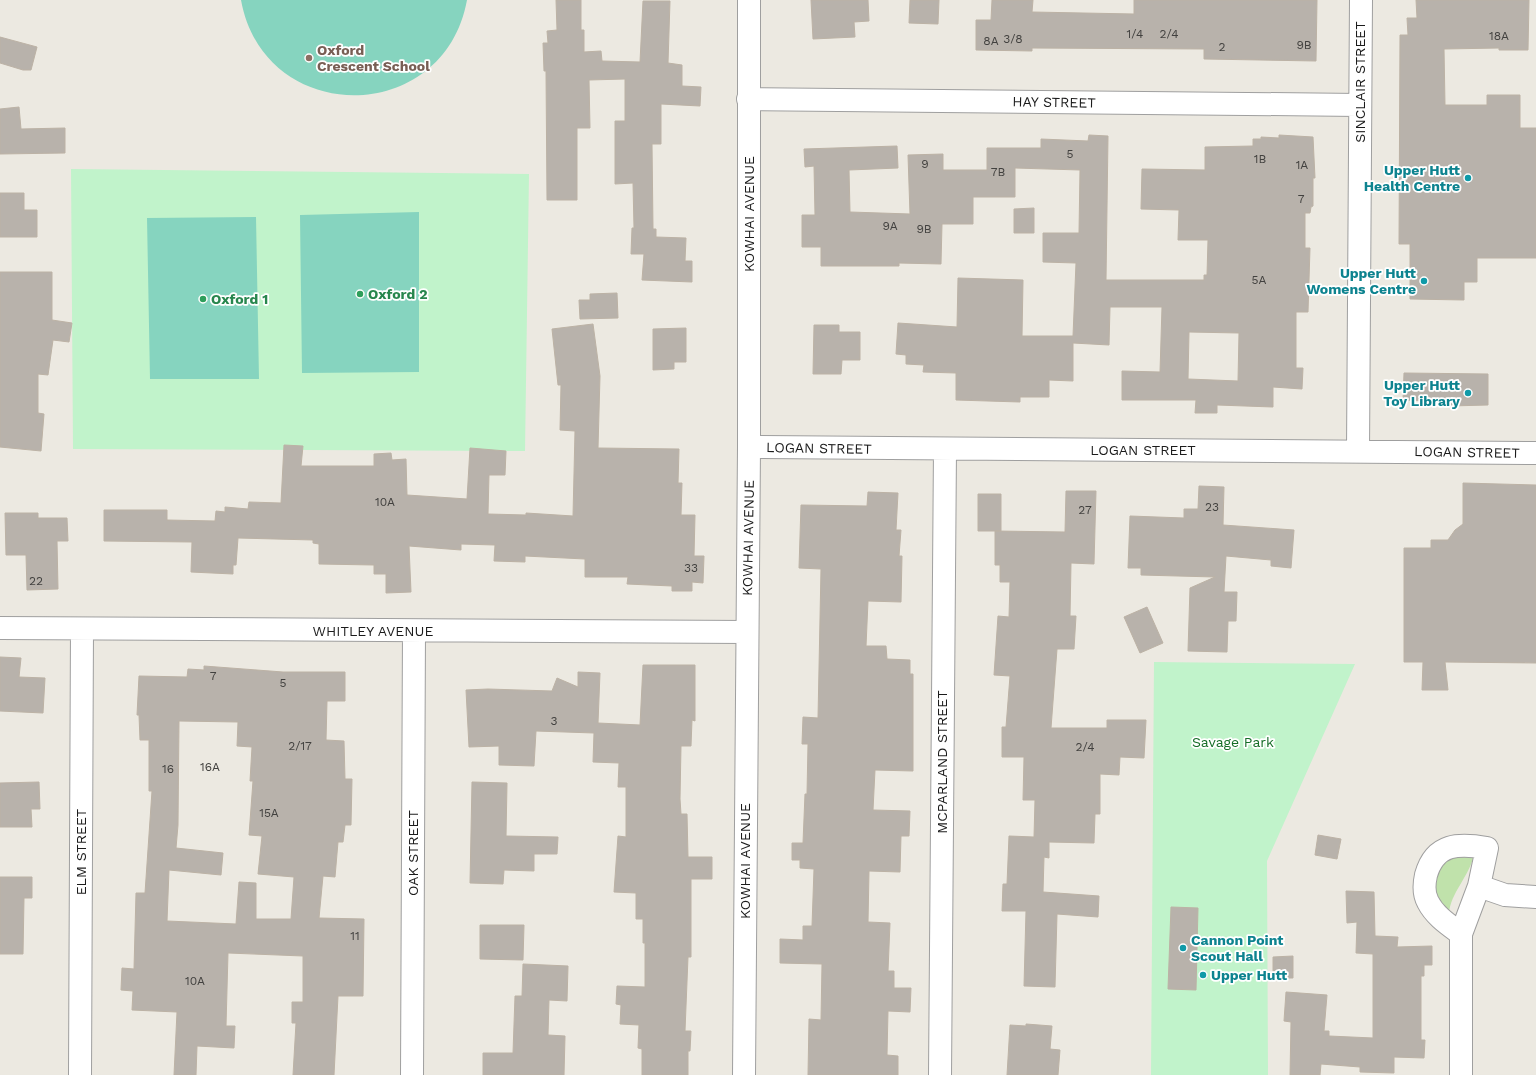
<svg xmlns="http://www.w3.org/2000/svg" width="1536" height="1075" font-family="'Work Sans',sans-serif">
<rect width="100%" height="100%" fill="#ece9e1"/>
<path fill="#c0e2ab" d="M 1474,854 C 1470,876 1450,893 1449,914 L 1445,912 C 1429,882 1426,887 1446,858 Z"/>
<path fill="#c1f3cb" d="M 71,169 L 529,174 L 525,451 L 73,449 Z
M 1154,662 L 1355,664 L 1267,861 L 1268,1075 L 1151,1075 Z"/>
<path fill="#86d4bf" d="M 241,0 L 467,0 C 444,127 264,127 241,0 Z
M 419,212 L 419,372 L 302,373 L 300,215 Z
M 256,217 L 259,379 L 150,379 L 147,218 Z"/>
<path fill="#b8b2ab" stroke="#bcb2a5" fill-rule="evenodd" d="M 556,0 L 581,0 L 581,30 L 584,30 L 584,52 L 601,51 L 602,61 L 640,62 L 643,1 L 670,1 L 668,63 L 682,65 L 682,86 L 701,87 L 700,106 L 661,104 L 661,144 L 652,144 L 653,229 L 656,229 L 656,237 L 686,238 L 685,261 L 692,261 L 692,282 L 642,280 L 644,254 L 631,254 L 632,228 L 634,228 L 633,183 L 615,184 L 615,121 L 625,121 L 625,79 L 589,80 L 590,128 L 577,128 L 577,200 L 547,200 L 546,71 L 544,71 L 543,43 L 548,43 L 547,31 L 557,30 Z
M 811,0 L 868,0 L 869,21 L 854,22 L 855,37 L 813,39 Z
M 910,0 L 939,0 L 938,24 L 909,23 Z
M 992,0 L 1033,0 L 1032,12 L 1134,14 L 1134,0 L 1317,0 L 1316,61 L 1204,59 L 1204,49 L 1032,48 L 1032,51 L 976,50 L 976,20 L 991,20 Z
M 1416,0 L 1529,0 L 1528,50 L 1499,50 L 1499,48 L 1444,49 L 1445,105 L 1487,105 L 1487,95 L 1520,95 L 1520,128 L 1536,128 L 1536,258 L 1477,258 L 1477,282 L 1464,282 L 1464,300 L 1410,299 L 1410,244 L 1399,244 L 1400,35 L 1408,35 L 1407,18 L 1417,18 Z
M 0,37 L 37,47 L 31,70 L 23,70 L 0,63 Z
M 19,107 L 21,129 L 65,128 L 65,153 L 0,154 L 0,109 Z
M 1089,135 L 1108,136 L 1106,280 L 1204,280 L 1204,275 L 1207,275 L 1208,240 L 1178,240 L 1179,210 L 1141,209 L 1142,169 L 1205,170 L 1205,147 L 1253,146 L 1253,139 L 1261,139 L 1261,137 L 1279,138 L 1279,135 L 1313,137 L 1315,178 L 1313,178 L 1313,206 L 1311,207 L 1310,213 L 1305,213 L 1305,248 L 1310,248 L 1308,312 L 1296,312 L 1296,368 L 1303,368 L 1302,389 L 1273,387 L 1273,407 L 1217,405 L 1217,413 L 1195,413 L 1196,400 L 1122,400 L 1122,371 L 1160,372 L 1162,307 L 1110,307 L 1109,345 L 1073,343 L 1073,381 L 1049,380 L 1049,397 L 1020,397 L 1020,402 L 956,400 L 956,373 L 923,372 L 924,365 L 906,364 L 906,355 L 896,354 L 898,323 L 957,327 L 958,278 L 1023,280 L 1022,336 L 1073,336 L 1076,263 L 1043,262 L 1043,233 L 1079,233 L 1080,170 L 1015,168 L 1015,197 L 973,197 L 973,224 L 942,224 L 941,264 L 899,263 L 899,266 L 821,266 L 821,247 L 802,247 L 802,215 L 815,215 L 814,166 L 805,167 L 804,149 L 897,146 L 898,168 L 849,170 L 850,212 L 910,214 L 908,155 L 943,154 L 943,170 L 987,170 L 987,148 L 1041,148 L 1041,139 L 1088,141 ZM 1189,332 L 1239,333 L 1238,381 L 1188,379 Z
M 0,193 L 24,193 L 24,210 L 37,210 L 37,237 L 0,237 Z
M 1034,208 L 1034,233 L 1014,233 L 1014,209 Z
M 0,272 L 52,272 L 52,320 L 72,323 L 69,342 L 53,340 L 48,375 L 38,374 L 38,413 L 44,414 L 41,451 L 0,447 Z
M 617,293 L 618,318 L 580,319 L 579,300 L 590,300 L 590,294 Z
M 593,324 L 600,376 L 598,448 L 679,449 L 678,483 L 682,483 L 681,515 L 695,515 L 694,556 L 704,556 L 703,583 L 692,582 L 692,591 L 672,591 L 672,586 L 627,584 L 628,577 L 585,577 L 585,559 L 525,556 L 525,562 L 494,561 L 495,545 L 461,544 L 461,550 L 409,546 L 411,592 L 386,593 L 386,574 L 374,574 L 374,565 L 319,564 L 319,544 L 313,543 L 313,540 L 238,538 L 236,565 L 233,565 L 233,574 L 191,572 L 192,542 L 104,541 L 104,510 L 167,510 L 167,520 L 215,521 L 216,511 L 225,512 L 225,507 L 248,509 L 249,502 L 281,503 L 284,445 L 303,446 L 301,466 L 374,466 L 374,454 L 391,453 L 392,460 L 406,459 L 407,495 L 467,499 L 470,448 L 506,451 L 505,475 L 489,475 L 488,514 L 526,515 L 526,513 L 573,516 L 575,431 L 560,430 L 561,385 L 558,385 L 552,329 Z
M 814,325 L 839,325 L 839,332 L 860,332 L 860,360 L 842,360 L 841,374 L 813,374 Z
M 686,328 L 686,362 L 674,362 L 674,369 L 653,370 L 653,329 Z
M 1404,373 L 1488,374 L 1488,405 L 1449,406 L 1449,401 L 1403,400 Z
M 1463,483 L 1536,485 L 1536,663 L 1445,662 L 1448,690 L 1422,690 L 1423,662 L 1404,662 L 1404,548 L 1431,548 L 1431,540 L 1448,540 L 1455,530 L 1463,524 Z
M 1199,486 L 1224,487 L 1223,525 L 1294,530 L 1291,568 L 1271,566 L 1271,560 L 1226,556 L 1224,592 L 1237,592 L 1236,621 L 1228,621 L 1227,652 L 1188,651 L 1190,588 L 1215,577 L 1141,575 L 1141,568 L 1128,568 L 1130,516 L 1184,518 L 1184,509 L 1198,509 Z
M 1066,491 L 1096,491 L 1094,564 L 1071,563 L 1070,616 L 1076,616 L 1074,649 L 1057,649 L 1051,728 L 1107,728 L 1107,720 L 1146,720 L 1144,758 L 1120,757 L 1119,775 L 1100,774 L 1100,814 L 1095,814 L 1094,843 L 1049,842 L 1049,858 L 1044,857 L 1043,892 L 1099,896 L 1098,917 L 1057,914 L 1055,987 L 1024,986 L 1026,911 L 1002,911 L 1003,884 L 1007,884 L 1009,836 L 1034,837 L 1035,800 L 1023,800 L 1024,757 L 1002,757 L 1002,727 L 1006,727 L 1010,676 L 994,675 L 998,616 L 1009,617 L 1010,582 L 1000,582 L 1000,565 L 995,565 L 995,531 L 1065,532 Z
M 868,492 L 898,493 L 896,530 L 901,530 L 899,556 L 902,556 L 901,602 L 868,601 L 866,646 L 886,646 L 887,659 L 910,660 L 910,674 L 913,674 L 913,771 L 875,770 L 873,810 L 910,811 L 909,836 L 901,836 L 900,872 L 869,871 L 868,922 L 890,923 L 888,971 L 894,971 L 894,988 L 911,988 L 910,1012 L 888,1011 L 887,1055 L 898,1056 L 898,1075 L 808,1075 L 809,1019 L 821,1020 L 822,964 L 780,963 L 780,939 L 803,940 L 803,926 L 812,926 L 814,869 L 800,868 L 800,860 L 792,860 L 792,843 L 803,843 L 805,794 L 807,794 L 808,744 L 802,744 L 803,717 L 818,718 L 821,569 L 799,568 L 801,505 L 867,506 Z
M 978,494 L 1001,494 L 1001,531 L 978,531 Z
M 5,513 L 38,513 L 38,518 L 67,518 L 68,541 L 57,541 L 58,589 L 27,590 L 26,555 L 6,555 Z
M 1147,607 L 1163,643 L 1140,653 L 1124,617 Z
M 0,657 L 21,658 L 19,677 L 45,678 L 43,713 L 0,711 Z
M 643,665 L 695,665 L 695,721 L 692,720 L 691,746 L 681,746 L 680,799 L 681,814 L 687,814 L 688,857 L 712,857 L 712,879 L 691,879 L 691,957 L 688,957 L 685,1031 L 691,1031 L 690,1051 L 688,1051 L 688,1075 L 642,1075 L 642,1049 L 638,1048 L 639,1025 L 620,1024 L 621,1005 L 616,1004 L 617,986 L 645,987 L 645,943 L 643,943 L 643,919 L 636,919 L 636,893 L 614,892 L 618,836 L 626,837 L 626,787 L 618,787 L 619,763 L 593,762 L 594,733 L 536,731 L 534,766 L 499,765 L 499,746 L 469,747 L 466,690 L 488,689 L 552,691 L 557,678 L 578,687 L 578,672 L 600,673 L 598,723 L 640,725 Z
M 204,666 L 283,672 L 345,672 L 345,701 L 327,701 L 326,740 L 344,741 L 345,779 L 352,779 L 351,825 L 345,825 L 343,842 L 338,842 L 335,877 L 323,876 L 319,918 L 364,919 L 363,996 L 338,996 L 334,1075 L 293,1075 L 296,1023 L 292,1023 L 292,1002 L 303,1002 L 303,956 L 228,953 L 226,1026 L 235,1026 L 234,1048 L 197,1046 L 196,1075 L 174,1075 L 177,1012 L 132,1010 L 133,991 L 121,990 L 122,968 L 134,969 L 136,893 L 145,893 L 152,791 L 149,791 L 149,740 L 140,740 L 139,715 L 137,715 L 139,676 L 187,677 L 188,669 L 204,670 ZM 179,721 L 238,722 L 237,746 L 252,747 L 250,781 L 253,781 L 249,835 L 262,836 L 258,874 L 294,877 L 291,919 L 256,919 L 256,883 L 239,882 L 236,924 L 167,921 L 169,870 L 221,875 L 223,853 L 176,848 L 178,825 Z
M 39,782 L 40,809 L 31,809 L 32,827 L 0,827 L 0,783 Z
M 472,782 L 507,783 L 506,836 L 558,837 L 557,854 L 534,854 L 534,871 L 504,870 L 503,884 L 470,883 Z
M 1318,835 L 1341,839 L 1337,859 L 1315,855 Z
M 0,877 L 32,877 L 32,898 L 24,898 L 23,954 L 0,954 Z
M 1346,891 L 1374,892 L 1375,936 L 1398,937 L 1397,947 L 1432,946 L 1432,965 L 1424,965 L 1424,976 L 1421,976 L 1421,1040 L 1425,1040 L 1424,1058 L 1394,1057 L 1394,1073 L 1360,1072 L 1360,1067 L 1321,1064 L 1320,1075 L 1290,1075 L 1291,1022 L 1284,1021 L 1286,992 L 1327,995 L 1324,1031 L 1329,1031 L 1329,1036 L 1373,1038 L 1373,954 L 1356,953 L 1357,922 L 1347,923 Z
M 1171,907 L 1198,908 L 1196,990 L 1168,989 Z
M 480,925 L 524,925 L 523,960 L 480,959 Z
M 1293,956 L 1293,978 L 1273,978 L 1273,957 Z
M 523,964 L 568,966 L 567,1001 L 549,1000 L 548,1035 L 565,1036 L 564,1075 L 483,1075 L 483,1053 L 513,1053 L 515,996 L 522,996 Z
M 1026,1024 L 1052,1026 L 1050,1049 L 1060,1050 L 1058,1075 L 1007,1075 L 1010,1025 L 1026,1026 Z"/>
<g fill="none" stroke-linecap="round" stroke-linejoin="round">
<g stroke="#9f9f9f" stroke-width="24">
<path id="street" d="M 748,99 L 1360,105
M 749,447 L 1536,453
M 1358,451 L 1361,0
M 0,628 L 747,632
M 1461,934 C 1449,925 1435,916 1428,902 C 1424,895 1424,884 1426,875 C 1435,843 1459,843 1487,848 L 1479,886
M 80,1075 L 82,629
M 412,1075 L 414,631
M 744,1075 L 749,447 L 749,0
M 940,1075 L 945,449
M 1461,1075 L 1461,934 L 1479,886 L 1505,895 L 1536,897"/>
</g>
<use href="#street" stroke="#fff" stroke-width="22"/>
</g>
<circle fill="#8d6e63" stroke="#fff" stroke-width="1.5" cx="309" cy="58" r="4"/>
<g fill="#0f9aa8" stroke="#fff" stroke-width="1.5">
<circle cx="1468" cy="178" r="4"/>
<circle cx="1424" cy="281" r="4"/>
<circle cx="1468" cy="393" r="4"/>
<circle cx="1183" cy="948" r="4"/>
<circle cx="1203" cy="975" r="4"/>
</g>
<g fill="#2e9e5b" stroke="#fff" stroke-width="1.5">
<circle cx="360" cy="294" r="4"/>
<circle cx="203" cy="299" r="4"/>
</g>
<g text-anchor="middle" stroke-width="3.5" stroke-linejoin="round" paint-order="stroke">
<g font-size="12" fill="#42413f">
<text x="1135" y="38">1/4</text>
<text x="1169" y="38">2/4</text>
<text x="1499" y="40">18A</text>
<text x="1013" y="43">3/8</text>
<text x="991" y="45">8A</text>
<text x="1304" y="49">9B</text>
<text x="1222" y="51">2</text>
<text x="1070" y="158">5</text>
<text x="1260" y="163">1B</text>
<text x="925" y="168">9</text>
<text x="1302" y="169">1A</text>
<text x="998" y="176">7B</text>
<text x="1301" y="203">7</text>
<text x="890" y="230">9A</text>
<text x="924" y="233">9B</text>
<text x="1259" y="284">5A</text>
<text x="385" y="506">10A</text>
<text x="1212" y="511">23</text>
<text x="1085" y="514">27</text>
<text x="691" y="572">33</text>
<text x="36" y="585">22</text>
<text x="213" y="680">7</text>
<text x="283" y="687">5</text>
<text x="554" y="725">3</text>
<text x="300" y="750">2/17</text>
<text x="1085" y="751">2/4</text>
<text x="210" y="771">16A</text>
<text x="168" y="773">16</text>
<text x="269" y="817">15A</text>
<text x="355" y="940">11</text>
<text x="195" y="985">10A</text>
</g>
<g font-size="14" font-weight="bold" fill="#785e54" stroke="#fff" text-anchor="start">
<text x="317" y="55">Oxford<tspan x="317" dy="16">Crescent School</tspan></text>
</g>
<g font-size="14" fill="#1b1b1b" stroke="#fff">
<text transform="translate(1360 82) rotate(-90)" y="5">SINCLAIR STREET</text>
<text transform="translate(1054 102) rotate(1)" y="5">HAY STREET</text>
<text transform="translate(749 214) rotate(-90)" y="5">KOWHAI AVENUE</text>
<text transform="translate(819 448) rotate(1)" y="5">LOGAN STREET</text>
<text x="1143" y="455">LOGAN STREET</text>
<text transform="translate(1467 452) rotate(1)" y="5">LOGAN STREET</text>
<text transform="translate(748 538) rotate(-89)" y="5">KOWHAI AVENUE</text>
<text x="373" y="636">WHITLEY AVENUE</text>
<text transform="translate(942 762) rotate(-90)" y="5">MCPARLAND STREET</text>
<text transform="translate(81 852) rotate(-90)" y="5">ELM STREET</text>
<text transform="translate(413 853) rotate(-90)" y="5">OAK STREET</text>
<text transform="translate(745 861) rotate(-90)" y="5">KOWHAI AVENUE</text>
</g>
<g font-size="14" font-weight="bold" fill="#0d838f" stroke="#fff" text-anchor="end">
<text x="1460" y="175">Upper Hutt<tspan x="1460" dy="16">Health Centre</tspan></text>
<text x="1416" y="278">Upper Hutt<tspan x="1416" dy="16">Womens Centre</tspan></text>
<text x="1460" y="390">Upper Hutt<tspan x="1460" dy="16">Toy Library</tspan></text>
<text x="1191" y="945" text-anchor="start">Cannon Point<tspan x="1191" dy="16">Scout Hall</tspan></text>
<text x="1211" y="980" text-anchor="start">Upper Hutt</text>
</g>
<g font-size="14" font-weight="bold" fill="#27864d" stroke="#fff" text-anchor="start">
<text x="368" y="299">Oxford 2</text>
<text x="211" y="304">Oxford 1</text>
</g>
<g font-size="14" fill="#156d27" stroke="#fff">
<text x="1233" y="747">Savage Park</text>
</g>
</g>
</svg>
